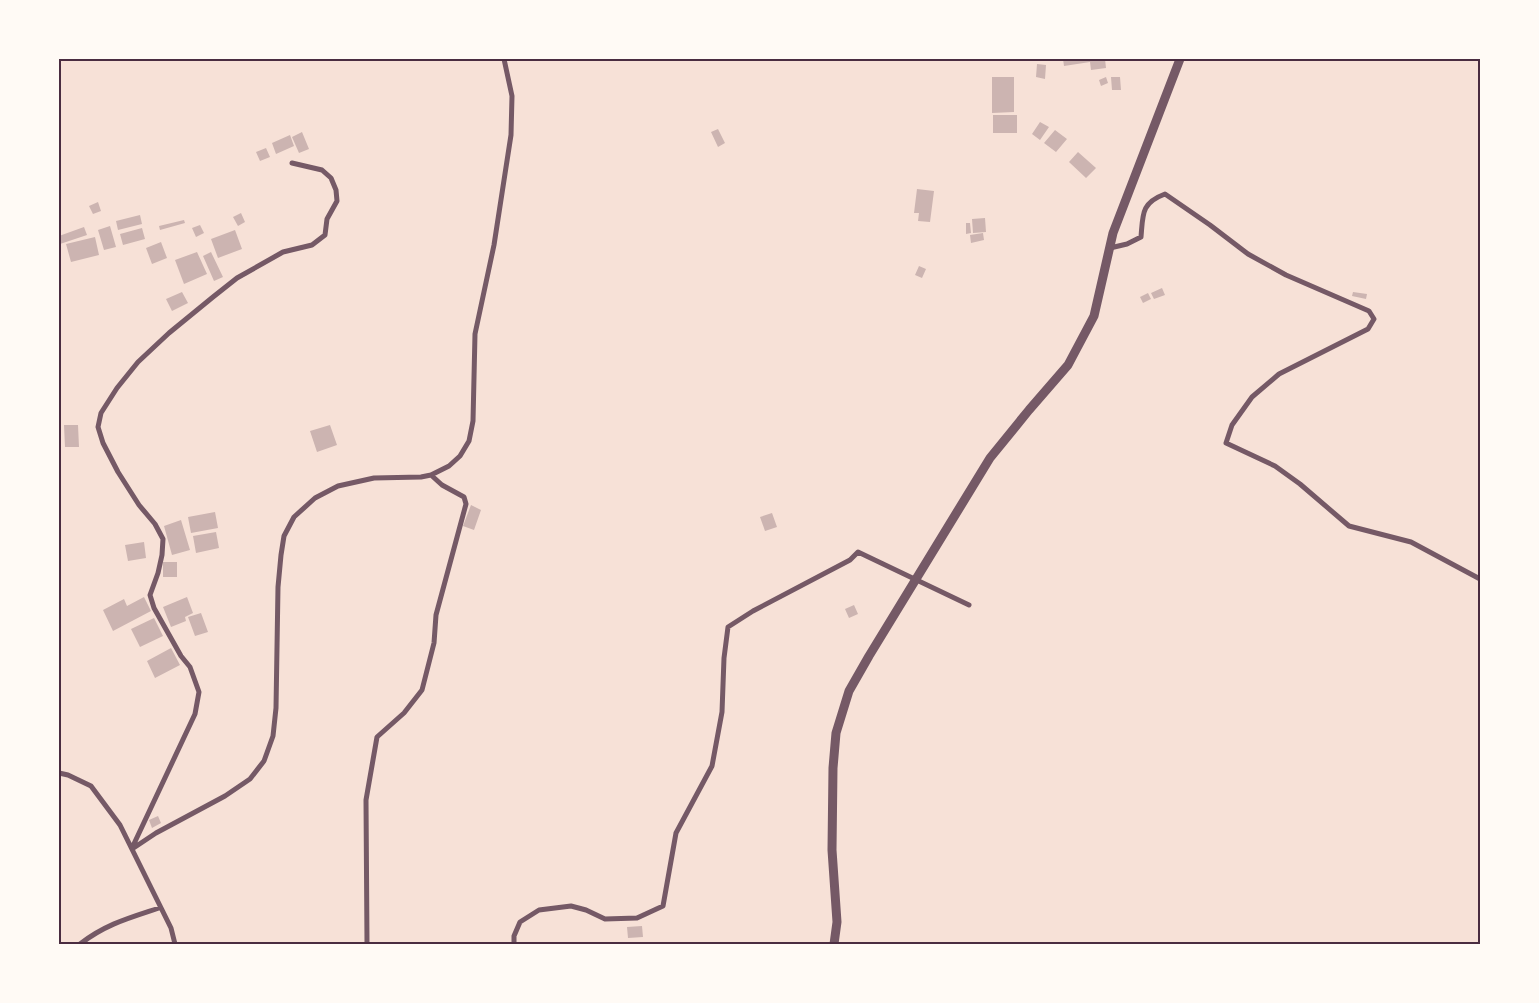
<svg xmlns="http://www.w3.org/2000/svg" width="1539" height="1003" font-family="'Golos Text',sans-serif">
<rect width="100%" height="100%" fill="#f7e1d7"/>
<path fill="#ccb4b1" d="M 1063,59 L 1105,59 L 1106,68 L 1091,70 L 1090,62 L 1064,66 Z
M 1037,64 L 1046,65 L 1045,79 L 1036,77 Z
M 992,77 L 1014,77 L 1014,112 L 992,113 Z
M 1106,77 L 1108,83 L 1101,86 L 1099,80 Z
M 1111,77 L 1120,77 L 1121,90 L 1112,90 Z
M 993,115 L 1017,115 L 1017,133 L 993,133 Z
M 1040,122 L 1049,127 L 1040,140 L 1032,134 Z
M 718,129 L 725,143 L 718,147 L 711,132 Z
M 1055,130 L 1067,139 L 1056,152 L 1044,143 Z
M 302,132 L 309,149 L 299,153 L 292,137 Z
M 290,135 L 294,146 L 276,154 L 272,143 Z
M 266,148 L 270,157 L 260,161 L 256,152 Z
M 1078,152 L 1096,168 L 1086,178 L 1069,162 Z
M 917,189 L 934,191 L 930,222 L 918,221 L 919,213 L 914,213 Z
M 98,202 L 101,211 L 93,214 L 89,206 Z
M 241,213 L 245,222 L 238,226 L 233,217 Z
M 140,215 L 142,224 L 118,230 L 116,221 Z
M 985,218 L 986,232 L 973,233 L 972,219 Z
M 184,220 L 185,223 L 160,230 L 159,226 Z
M 966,223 L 970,223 L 971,233 L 966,234 Z
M 200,225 L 204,233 L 196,237 L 192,228 Z
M 110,226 L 116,247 L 104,250 L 98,230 Z
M 84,227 L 87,235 L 60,244 L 59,236 Z
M 142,228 L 145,239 L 123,245 L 120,234 Z
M 235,230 L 242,249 L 218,258 L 211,239 Z
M 983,233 L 984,240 L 971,243 L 970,235 Z
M 95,237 L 99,255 L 71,262 L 66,244 Z
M 161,242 L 167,258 L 152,264 L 146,248 Z
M 197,252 L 207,274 L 184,284 L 175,260 Z
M 211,252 L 223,277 L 214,281 L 203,256 Z
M 919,266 L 926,269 L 922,278 L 915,275 Z
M 1162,288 L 1165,295 L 1154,299 L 1151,293 Z
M 182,292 L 188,303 L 172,311 L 166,299 Z
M 1353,292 L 1367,294 L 1366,299 L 1352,296 Z
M 1148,293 L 1151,299 L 1143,303 L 1140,297 Z
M 64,425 L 78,425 L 79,447 L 65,447 Z
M 330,425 L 337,445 L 317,452 L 310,431 Z
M 471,505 L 481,510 L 474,530 L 463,526 Z
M 215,512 L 218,528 L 191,533 L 188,517 Z
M 772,513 L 777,527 L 765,531 L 760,517 Z
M 181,520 L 190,550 L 172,555 L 164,526 Z
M 216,532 L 219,548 L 196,553 L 193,536 Z
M 144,542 L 146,558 L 128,561 L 125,545 Z
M 163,562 L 177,562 L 177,577 L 163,577 Z
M 144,597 L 151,611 L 113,631 L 103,610 L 124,599 L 127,606 Z
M 187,597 L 193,613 L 185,617 L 186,621 L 171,627 L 163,607 Z
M 854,605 L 858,614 L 849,618 L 845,609 Z
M 201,613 L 208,632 L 195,636 L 188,617 Z
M 154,618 L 163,636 L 140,647 L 131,629 Z
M 171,648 L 180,665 L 155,678 L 147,661 Z
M 158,816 L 161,823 L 152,828 L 149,820 Z
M 642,926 L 643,937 L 628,938 L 627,927 Z"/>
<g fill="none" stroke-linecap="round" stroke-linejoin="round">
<path stroke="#755966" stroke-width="5" d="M 1110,248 L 1127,244 L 1141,237 C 1143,214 1141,203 1165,194 L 1210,225 L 1248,254 L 1286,275 L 1369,311 L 1374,319 L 1368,329 L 1279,374 L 1252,397 L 1232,425 L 1226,443 L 1275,466 L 1300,484 L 1349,526 L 1411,542 L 1480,579
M 59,773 L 68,775 L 91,786 L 120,825 L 171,928 L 175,944
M 132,848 L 195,714 L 199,692 L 190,667 L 181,656 L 154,608 L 150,595 L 158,573 L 162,555 L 163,539 L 155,524 L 139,505 L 118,472 L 103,443 L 98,427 L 101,413 L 117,388 L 138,362 L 169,333 L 213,297 L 237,278 L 283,252 L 312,245 L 325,235 L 327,219 L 337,201 L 336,190 L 331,178 L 322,170 L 292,163
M 132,849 L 156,833 L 225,796 L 250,779 L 264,761 L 273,736 L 276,708 L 278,587 L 281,555 L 284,536 L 294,517 L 315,498 L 338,486 L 374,478 L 421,477 L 431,475 L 449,466 L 460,456 L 469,441 L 473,421 L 475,334 L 494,245 L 511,135 L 512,96 L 504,59
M 80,944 C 106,924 129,918 159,908
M 367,944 L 366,800 L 377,737 L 404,713 L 422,690 L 434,643 L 436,615 L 466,504 L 464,497 L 442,485 L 431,475
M 514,944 L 514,936 L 520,922 L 539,910 L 571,906 L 586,910 L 605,919 L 637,918 L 663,906 L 676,833 L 712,766 L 722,712 L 724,658 L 728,627 L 753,611 L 850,560 L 858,552 L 969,605"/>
<path stroke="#755966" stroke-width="9" d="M 834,944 L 837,922 L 832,850 L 833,768 L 836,733 L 849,691 L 869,656 L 990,458 L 1029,410 L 1068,365 L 1094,316 L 1113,233 L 1180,59"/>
</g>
<rect width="1539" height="1003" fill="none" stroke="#fffaf5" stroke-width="120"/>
<rect x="60" y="60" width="1419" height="883" fill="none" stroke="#4a2c40" stroke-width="2"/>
</svg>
